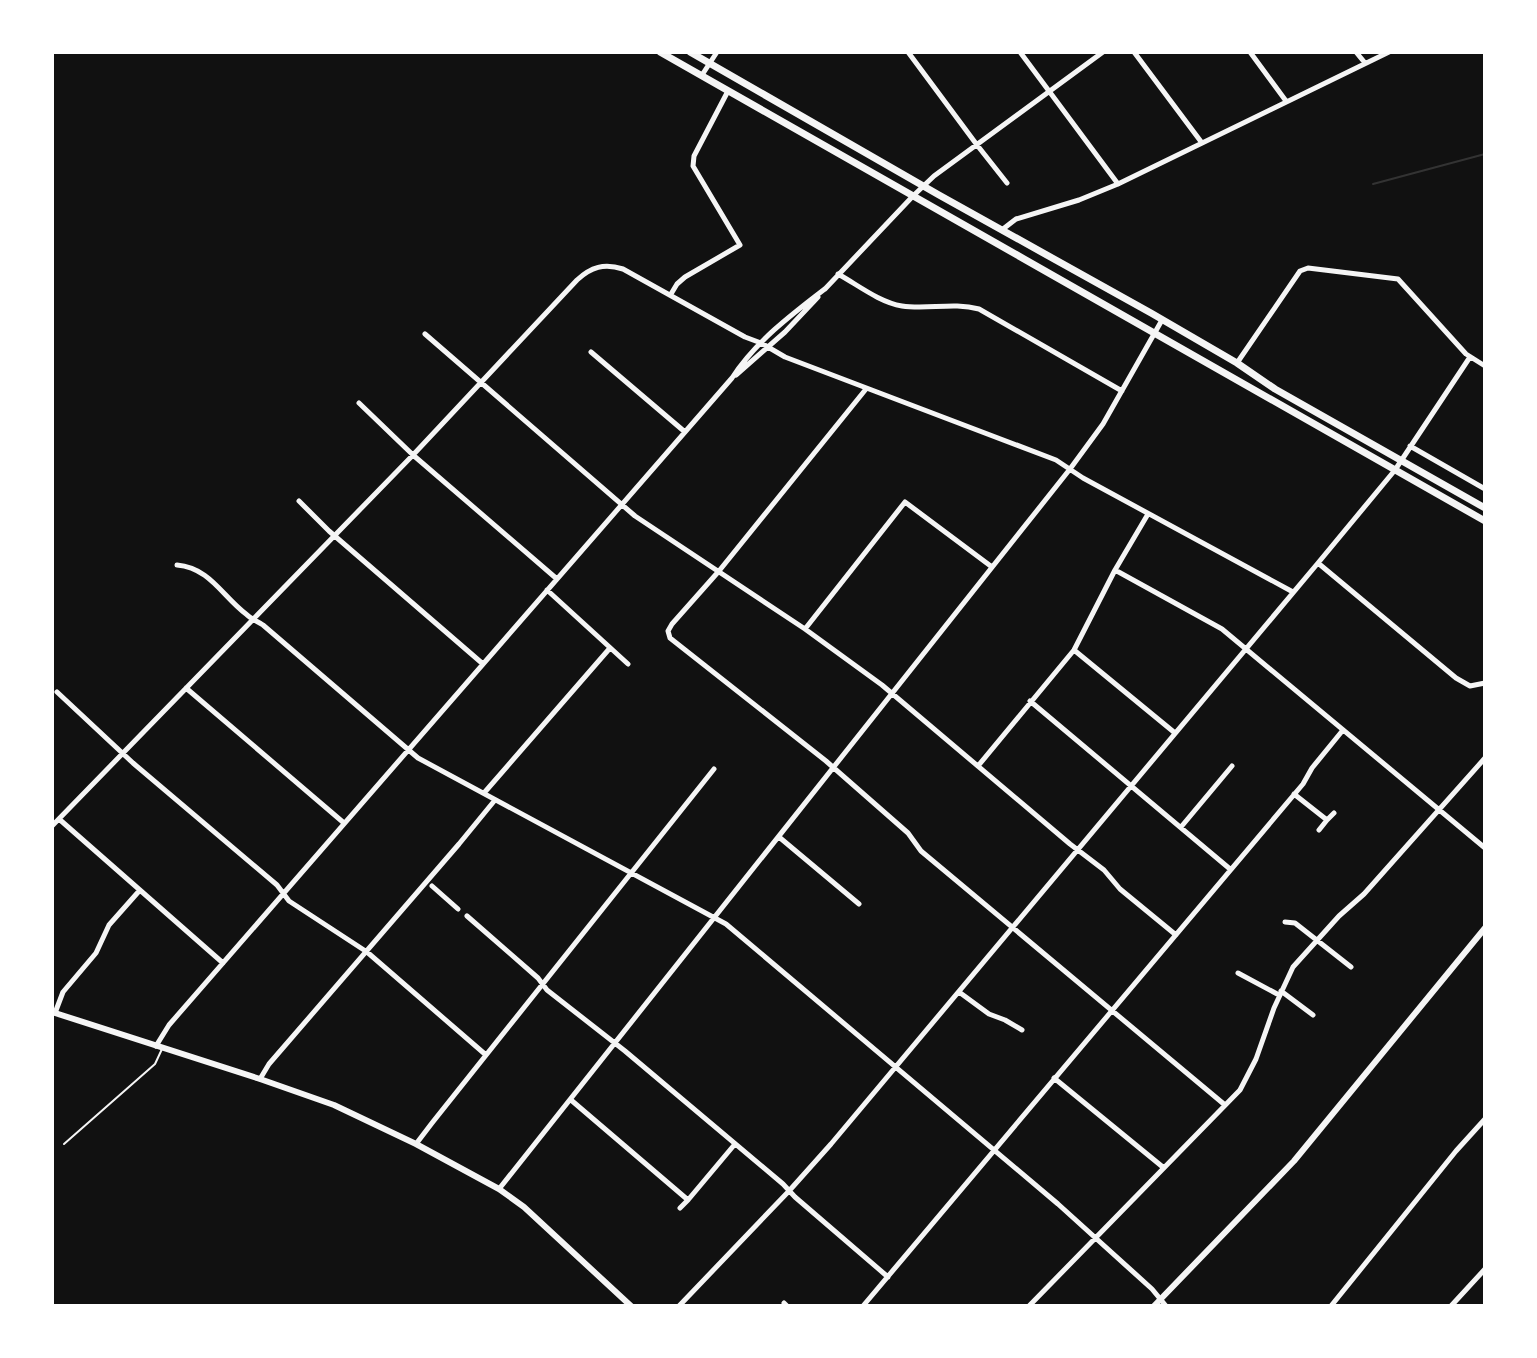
<svg xmlns="http://www.w3.org/2000/svg" width="1537" height="1358" font-family="'PT Sans',sans-serif">
<rect width="100%" height="100%" fill="#111"/>
<g fill="none" stroke-linecap="round" stroke-linejoin="round">
<path stroke="#333" stroke-width="2" d="M 1373,184 L 1485,154"/>
<path stroke="#f5f5f5" stroke-width="2" d="M 64,1144 L 155,1064 L 162,1049"/>
<path stroke="#f5f5f5" stroke-width="5" d="M 908,52 L 977,145 L 1007,183
M 1020,52 L 1118,184
M 1134,52 L 1202,143
M 1250,52 L 1286,101
M 1356,52 L 1365,63
M 702,75 L 717,52
M 1003,229 L 1016,219 L 1079,200 L 1118,184 L 1389,52
M 838,274 C 858,285 879,302 902,306 C 927,310 953,302 979,309 L 1122,391
M 825,289 L 913,196 L 934,176 L 1103,52
M 671,294 L 677,284 L 685,277 L 740,245 L 693,166 L 694,156 L 728,91
M 425,334 L 635,516 L 805,629 L 882,685 L 1070,844 L 1104,870 L 1120,889 L 1176,935
M 591,352 L 685,432
M 1237,363 L 1300,271 L 1308,268 L 1398,279 L 1466,354 L 1485,366
M 736,375 L 785,332 L 818,297
M 866,389 L 719,571 L 672,624 L 668,631 L 670,638 L 826,761 L 908,833 L 921,851 L 1225,1105
M 359,403 L 413,455 L 557,579
M 1410,446 L 1485,489
M 299,501 L 329,531 L 483,664
M 1318,563 L 1456,678 L 1470,686 L 1485,683
M 177,565 C 210,568 222,596 246,614 C 251,619 257,621 263,625 L 418,758 L 726,924 L 1058,1204 L 1152,1289 L 1166,1306
M 1115,570 L 1222,629 L 1485,848
M 547,590 L 628,664
M 805,629 L 905,502 L 992,567
M 1074,650 L 1175,733
M 186,688 L 344,823
M 57,692 L 133,763 L 277,885 L 289,901 L 367,952 L 486,1055
M 1030,701 L 1230,869
M 978,766 L 1074,650 L 1115,570 L 1148,514
M 484,793 L 610,648
M 1294,794 L 1327,820 L 1334,813
M 59,819 L 223,963
M 52,826 L 413,455 L 577,280 C 591,267 604,263 623,269 L 745,337 L 761,343 L 785,357 L 1056,460 L 1083,478 L 1293,592
M 1181,827 L 1232,766
M 1319,830 L 1327,820
M 779,837 L 859,904
M 432,886 L 458,909
M 467,916 L 538,978 L 547,990 L 625,1051 L 783,1184 L 795,1197 L 888,1277
M 1285,922 L 1295,923 L 1351,967
M 1238,973 L 1279,995
M 1281,991 L 1313,1015
M 959,992 L 989,1014 L 1005,1020 L 1022,1030
M 55,1013 L 63,992 L 96,953 L 109,925 L 140,890
M 156,1046 L 169,1025 L 732,378 C 755,342 792,314 826,288
M 1054,1078 L 1164,1168
M 260,1079 L 269,1064 L 459,844 L 495,800
M 571,1100 L 688,1200 L 735,1144
M 416,1144 L 432,1123 L 714,769
M 499,1189 L 1070,469 L 1103,424 L 1162,320
M 680,1208 L 688,1200
M 784,1303 L 787,1306
M 679,1306 L 789,1191 L 831,1144 L 1318,563 L 1395,470 L 1470,357
M 863,1306 L 1303,784 L 1312,768 L 1343,730
M 1029,1306 L 1240,1090 L 1256,1059 L 1274,1008 L 1293,967 L 1339,916 L 1364,894 L 1485,758
M 1331,1306 L 1456,1151 L 1485,1119
M 1451,1306 L 1485,1269"/>
<path stroke="#f5f5f5" stroke-width="6" d="M 52,1012 L 260,1079 L 334,1105 L 416,1144 L 499,1189 L 524,1207 L 631,1306
M 1154,1306 L 1294,1161 L 1485,928"/>
<path stroke="#f5f5f5" stroke-width="7" d="M 660,52 L 1485,521
M 690,52 L 939,195 L 1151,313 L 1237,363 L 1275,389 L 1485,508"/>
</g>
<rect width="1537" height="1358" fill="none" stroke="#ffffff" stroke-width="108"/>
</svg>
